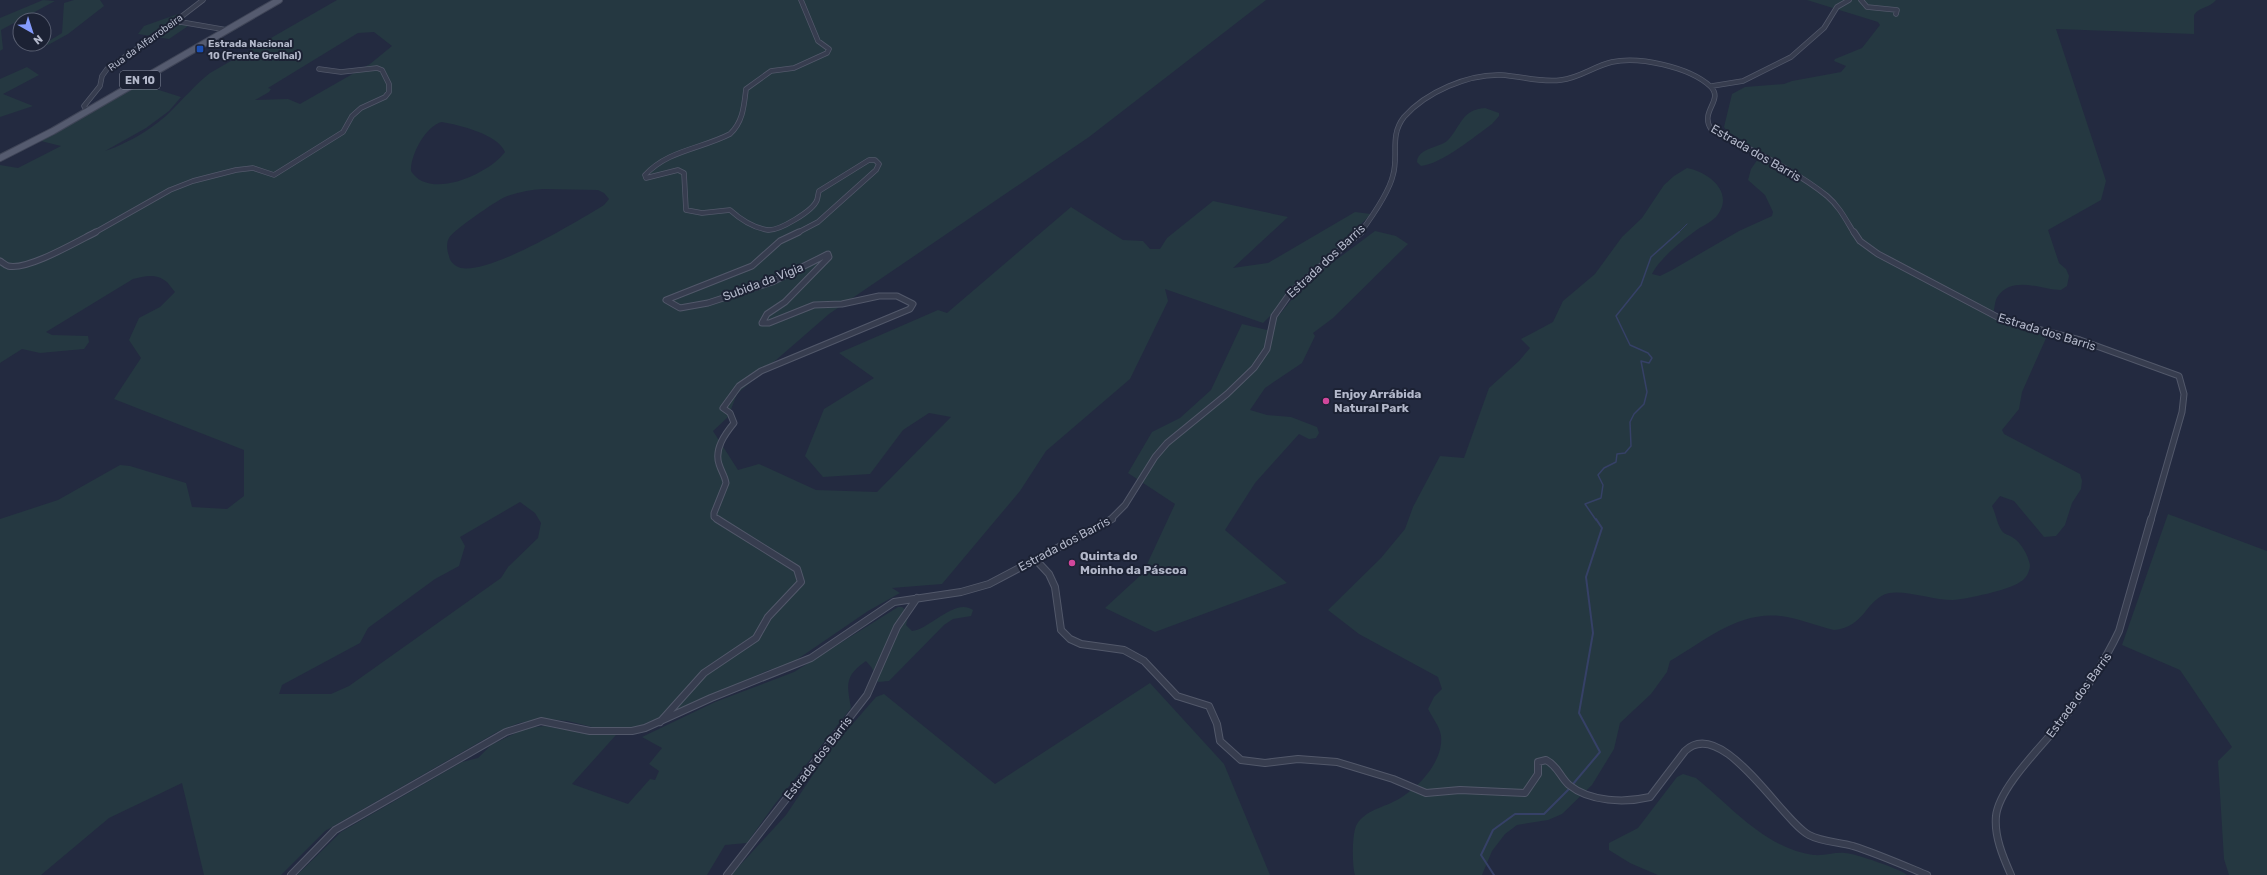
<svg xmlns="http://www.w3.org/2000/svg" width="2267" height="875" font-family="Rubik,sans-serif">
<rect width="100%" height="100%" fill="#232a40"/>
<path fill="#253841" fill-rule="evenodd" d="M 43,0 L 55,1 L 1,30 L 3,49 L 0,51 L 0,18 Z
M 74,0 L 100,0 L 104,6 L 68,34 L 48,45 L 44,44 L 62,33 L 64,3 Z
M 337,0 L 1266,0 L 1089,137 L 829,314 L 737,394 L 728,417 L 713,431 L 738,470 L 759,464 L 816,490 L 877,492 L 951,417 L 929,413 L 903,430 L 870,474 L 823,477 L 805,456 L 824,409 L 874,378 L 839,353 L 938,310 L 947,313 L 1071,207 L 1123,240 L 1143,241 L 1150,249 L 1160,249 L 1167,238 L 1213,201 L 1288,217 L 1233,268 L 1268,263 L 1355,212 L 1371,214 L 1263,323 L 1165,289 L 1168,301 L 1130,379 L 1046,451 L 1020,491 L 942,584 L 892,588 L 900,593 L 868,611 L 789,665 L 769,670 L 635,728 L 592,727 L 568,721 L 546,719 L 519,723 L 497,732 L 325,831 L 281,875 L 204,875 L 182,783 L 109,818 L 41,875 L 0,875 L 0,519 L 58,500 L 120,465 L 130,466 L 186,483 L 192,507 L 227,509 L 244,496 L 244,450 L 114,399 L 141,358 L 129,340 L 139,318 L 160,307 L 175,292 C 172,289 170,285 167,282 C 156,273 145,276 133,279 L 46,332 L 52,335 L 88,336 L 89,342 L 84,349 L 40,353 L 22,349 L 0,363 L 0,165 L 18,168 L 61,146 L 41,141 L 140,84 L 181,97 L 169,111 L 146,128 L 105,151 C 129,143 156,127 173,109 C 185,97 196,84 210,73 ZM 374,32 L 392,46 L 370,64 L 300,104 L 288,99 L 255,100 L 269,92 L 271,89 L 268,88 L 358,33 ZM 442,122 C 459,125 498,134 505,152 C 489,174 429,201 411,171 C 410,156 426,125 442,122 ZM 543,189 L 598,190 L 604,193 L 609,199 L 604,205 C 576,222 491,274 461,268 C 455,266 450,262 449,256 C 447,251 446,243 449,238 C 452,231 496,201 505,197 C 517,192 530,190 543,189 ZM 520,502 L 535,513 L 541,523 L 538,538 L 508,567 L 501,578 L 349,686 L 331,694 L 279,694 L 282,685 L 360,643 L 368,628 L 435,579 L 459,566 L 465,546 L 460,537 Z
M 1807,0 L 2216,0 C 2210,8 2200,6 2194,15 L 2194,34 L 2056,29 L 2106,181 L 2101,200 L 2048,230 L 2059,263 L 2066,269 L 2069,276 L 2067,286 L 2061,290 C 2041,290 2014,275 1998,296 C 1994,301 1995,311 1992,318 L 2011,326 L 2047,336 L 2022,392 L 2019,409 L 2002,430 L 2004,434 L 2080,474 L 2082,481 L 2081,489 L 2072,503 L 2065,525 L 2056,536 L 2044,537 L 2014,501 L 2000,496 L 1992,506 C 1996,514 1997,524 2002,531 C 2004,534 2009,535 2012,537 C 2021,542 2028,555 2030,565 C 2030,571 2026,579 2020,582 C 2010,590 1966,599 1953,600 C 1933,600 1907,590 1889,593 C 1865,599 1866,627 1834,630 C 1818,626 1803,620 1787,617 C 1742,608 1706,640 1670,661 L 1667,672 L 1651,694 L 1620,723 L 1614,749 L 1592,785 L 1562,814 L 1548,820 L 1517,825 L 1505,834 L 1492,851 L 1482,875 L 1355,875 C 1352,865 1352,836 1356,826 C 1362,813 1379,808 1391,803 C 1414,793 1444,763 1441,736 C 1440,727 1432,717 1428,709 L 1434,697 L 1442,689 L 1438,677 L 1359,634 L 1328,610 L 1381,558 L 1405,529 L 1413,507 L 1440,456 L 1464,458 L 1489,388 L 1519,361 L 1530,348 L 1521,339 L 1553,322 L 1563,301 L 1595,274 L 1622,237 L 1642,218 L 1664,185 L 1674,176 L 1687,168 C 1709,172 1736,193 1716,217 C 1711,222 1703,226 1698,229 C 1684,239 1659,259 1652,274 L 1660,276 L 1672,270 L 1739,231 L 1772,216 L 1773,212 L 1765,195 L 1748,180 L 1751,169 L 1760,156 L 1759,152 L 1727,131 L 1724,127 L 1732,94 L 1745,87 L 1784,84 L 1792,81 L 1841,72 L 1846,66 L 1834,61 L 1835,59 L 1862,48 L 1880,25 L 1878,22 Z
M 178,14 L 176,18 L 194,22 L 169,39 L 138,34 L 144,26 Z
M 27,67 L 39,75 L 3,94 L 33,106 L 0,117 L 0,79 Z
M 1485,108 L 1499,113 L 1499,116 L 1492,124 C 1475,136 1442,164 1421,166 L 1417,162 C 1418,147 1442,148 1449,139 C 1462,124 1462,110 1485,108 Z
M 1375,231 L 1396,236 L 1408,244 L 1333,318 L 1313,333 L 1315,336 L 1302,363 L 1265,388 L 1250,410 L 1267,415 L 1291,417 L 1317,427 L 1319,433 L 1316,438 L 1309,439 L 1299,434 L 1255,483 L 1225,530 L 1287,583 L 1155,632 L 1105,608 L 1143,573 L 1175,504 L 1128,473 L 1152,432 L 1180,418 L 1211,390 L 1242,324 L 1267,330 L 1305,283 Z
M 2168,514 L 2267,551 L 2267,875 L 2229,875 L 2224,859 L 2218,761 L 2232,747 L 2180,670 L 2122,645 Z
M 898,607 L 902,607 L 909,613 L 906,625 L 912,631 C 929,630 955,597 973,610 L 971,616 L 953,619 L 944,625 L 889,681 L 878,682 L 872,668 L 866,661 C 844,676 847,685 851,708 L 775,804 L 747,843 L 725,845 L 707,875 L 297,875 L 341,832 L 462,762 L 478,758 L 491,745 L 526,728 L 545,726 L 588,734 L 616,735 L 572,784 L 628,804 L 650,779 L 655,780 L 659,771 L 649,764 L 662,748 L 642,737 L 715,702 L 794,672 Z
M 1150,683 L 1224,764 L 1270,875 L 731,875 L 786,815 L 829,751 L 876,697 L 884,694 L 995,784 Z
M 1683,774 L 1696,778 C 1732,807 1766,849 1814,855 C 1824,856 1835,852 1845,853 C 1854,853 1903,870 1907,875 L 1658,875 L 1630,863 L 1609,850 L 1609,843 L 1638,828 L 1677,777 Z"/>
<g fill="none" stroke-linecap="round" stroke-linejoin="round">
<path stroke="#364167" stroke-width="1" d="M 1678,233 L 1687,224"/>
<path stroke="#364167" stroke-width="1.5" d="M 1596,520 L 1585,504 L 1601,498 L 1603,485 L 1598,475 L 1604,468 L 1616,462 L 1617,454 L 1625,453 L 1631,446 L 1630,422 L 1634,414 L 1644,404 L 1647,392 L 1641,361 L 1649,363 L 1652,358 L 1648,353 L 1630,345 L 1616,316 L 1641,285 L 1651,257 L 1679,232"/>
<path stroke="#364167" stroke-width="2" d="M 1573,784 L 1600,752 L 1579,713 L 1593,633 L 1586,577 L 1602,528 L 1596,519
M 1494,875 L 1481,855 L 1493,830 L 1515,814 L 1544,814 L 1569,789"/>
<g stroke="#52586a" stroke-width="5.5">
<path id="street-far2" d="M 1861,0 L 1867,7 L 1897,10 L 1896,14
M 175,21 L 227,30
M 1712,86 L 1743,81 L 1791,57 L 1824,28 L 1837,7 L 1849,0
M 87,111 L 84,106 L 100,86 L 102,76 L 107,69 L 164,30 L 203,0
M 94,233 L 170,190 L 193,181 L 236,170 L 253,168 L 274,175 L 343,132 L 352,116 L 361,108 L 385,97 L 389,92 L 389,84 L 382,70 L 377,68 L 341,72 L 319,69
M 797,233 L 818,222 L 876,170 L 879,164 L 875,160 L 869,160 L 819,191 C 818,194 818,197 817,200 C 813,211 779,231 768,230 C 754,228 740,219 730,210 L 702,213 L 686,210 L 684,173 L 678,170 L 646,178 L 645,175 C 668,150 701,149 730,134 C 743,122 744,106 746,89 L 771,71 L 794,68 L 827,53 L 829,49 L 818,41 L 801,0
M 1360,233 C 1371,218 1389,193 1393,175 C 1399,155 1389,136 1404,117 C 1426,92 1468,74 1501,75 C 1521,76 1541,83 1561,80 C 1580,78 1594,66 1612,62 C 1639,56 1689,67 1710,86 C 1725,100 1699,111 1711,129 C 1748,149 1794,169 1827,196 C 1839,206 1846,220 1854,233"/>
</g>
<g stroke="#52586a" stroke-width="7">
<path id="street-far1" d="M 1854,232 L 1860,241 L 1878,254 L 2003,320 L 2080,340 L 2179,376 L 2184,394 L 2182,412 L 2151,520
M 0,261 C 2,262 5,265 8,266 C 27,271 78,241 96,232
M 719,520 L 714,517 L 714,513 L 726,483 C 725,476 721,471 719,464 C 714,449 725,434 734,423 L 730,413 L 723,408 L 739,386 L 761,371 L 910,309 L 913,304 L 897,296 L 879,296 L 842,304 L 814,305 L 769,323 L 762,323 L 767,314 L 785,302 L 829,257 L 828,254 L 772,282 L 708,303 L 680,308 L 666,300 L 752,266 L 780,241 L 799,232
M 1110,520 L 1125,505 L 1155,457 L 1167,443 L 1227,394 L 1254,368 L 1267,349 L 1274,316 L 1291,292 L 1361,232"/>
</g>
<g stroke="#52586a" stroke-width="8">
<path id="street" d="M 1036,560 L 1049,574 L 1055,587 L 1061,630 L 1070,639 L 1081,644 L 1124,650 L 1144,661 L 1177,696 L 1209,706 L 1217,724 L 1220,741 L 1241,760 L 1265,763 L 1298,759 L 1337,762 L 1393,779 L 1426,793 L 1460,790 L 1525,793 L 1538,774 L 1538,762 L 1546,760 C 1558,766 1560,777 1569,785 C 1590,802 1625,803 1650,797 L 1685,751 C 1722,715 1781,820 1809,835 C 1822,842 1839,842 1853,846 C 1878,854 1903,865 1927,875
M 660,722 L 704,673 L 756,638 L 768,617 L 801,582 L 797,569 L 717,519
M 291,875 L 335,830 L 506,732 L 541,721 L 590,731 L 632,731 L 645,728 L 711,698 L 811,658 L 894,602 L 961,592 L 989,584 L 1112,519
M 727,875 L 867,695 L 897,627 L 917,598
M 2011,875 C 2003,857 1994,836 1996,816 C 1999,788 2040,748 2058,726 C 2081,697 2103,665 2119,631 L 2151,519"/>
</g>
<g stroke="#404658" stroke-width="8">
<path id="primary" d="M 0,158 L 53,131 L 279,0"/>
</g>
<use href="#street-far2" stroke="#373d4f" stroke-width="4"/>
<use href="#street-far1" stroke="#373d4f" stroke-width="5"/>
<use href="#street" stroke="#373d4f" stroke-width="6"/>
<use href="#primary" stroke="#555b6f" stroke-width="6"/>
</g>
<rect fill="#1a4fb4" stroke="#1c2234" stroke-width="1.5" x="196" y="45" width="8" height="8" rx="2"/>
<g fill="#d1479c" stroke="#1c2234" stroke-width="1.5">
<circle cx="1326" cy="401" r="4"/>
<circle cx="1072" cy="563" r="4"/>
</g>
<g text-anchor="middle" stroke-width="4" stroke-linejoin="round" paint-order="stroke">
<g font-size="10" fill="#b3b8ca" stroke="#1c2234">
<text transform="translate(145 42) rotate(-36)" y="4">Rua da Alfarrobeira</text>
</g>
<g font-size="10" font-weight="bold" fill="#b3b8ca" stroke="#1c2234" text-anchor="start">
<text x="208" y="47">Estrada Nacional<tspan x="208" dy="12">10 (Frente Grelhal)</tspan></text>
</g>
<rect fill="#1c2234" stroke="#868b9d" stroke-width="1" x="120" y="71" width="40" height="18" rx="3"/>
<g font-size="11" font-weight="bold" fill="#b3b8ca">
<text x="140" y="84">EN 10</text>
</g>
<g font-size="12" fill="#b3b8ca" stroke="#1c2234">
<text transform="translate(1756 153) rotate(30)" y="4">Estrada dos Barris</text>
<text transform="translate(1326 261) rotate(-43)" y="4">Estrada dos Barris</text>
<text transform="translate(763 282) rotate(-21)" y="4">Subida da Vigia</text>
<text transform="translate(2047 332) rotate(17)" y="4">Estrada dos Barris</text>
<text transform="translate(1064 544) rotate(-28)" y="4">Estrada dos Barris</text>
<text transform="translate(2079 695) rotate(-54)" y="4">Estrada dos Barris</text>
<text transform="translate(818 758) rotate(-52)" y="4">Estrada dos Barris</text>
</g>
<g font-size="12" font-weight="bold" fill="#b3b8ca" stroke="#1c2234" text-anchor="start">
<text x="1334" y="398">Enjoy Arrábida<tspan x="1334" dy="14">Natural Park</tspan></text>
<text x="1080" y="560">Quinta do<tspan x="1080" dy="14">Moinho da Páscoa</tspan></text>
</g>
</g>
<g transform="translate(32 32) rotate(141)"><circle r="19" fill="#1c2234" stroke="#585e70"/>
<path d="M0-3L7 15L0 10L-7 15Z" fill="#869cfd"/>
<text y="-6" font-size="11" font-weight="bold" text-anchor="middle" fill="#b3b8ca">N</text>
</g>
</svg>
